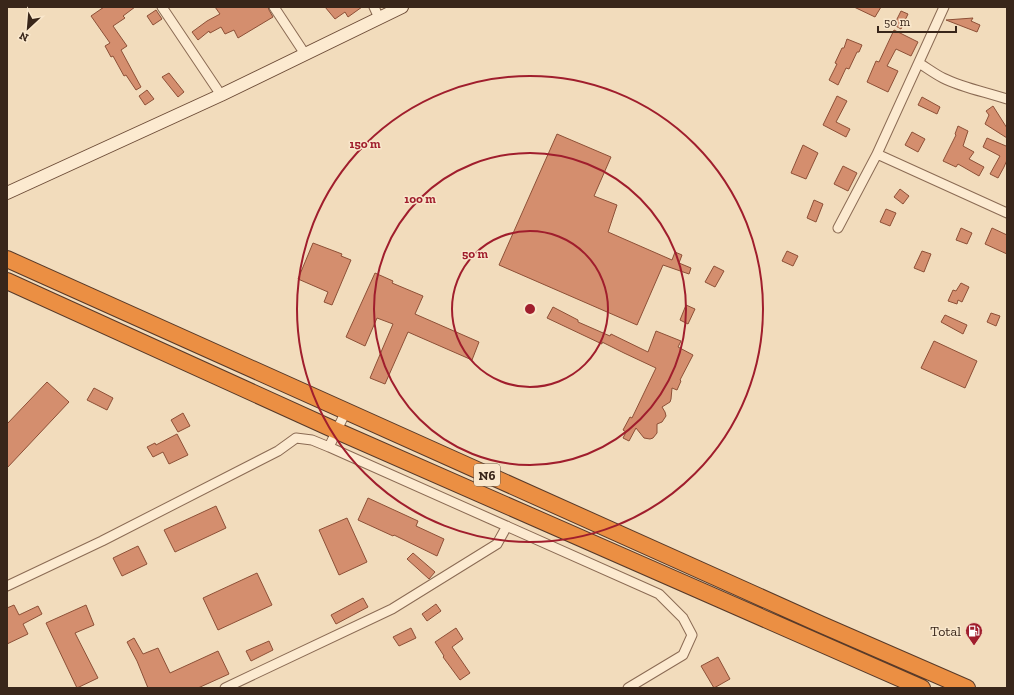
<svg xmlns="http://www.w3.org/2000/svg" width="1014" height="695" font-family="'Zilla Slab',serif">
<rect width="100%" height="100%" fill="#f2dcbc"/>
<path fill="#d48e6e" stroke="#8d5037" d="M 104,7 L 135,7 L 123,16 L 125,18 L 113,26 L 127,46 L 121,50 L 141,87 L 136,90 L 126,75 L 124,76 L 113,56 L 111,57 L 105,46 L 110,43 L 91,16 Z
M 215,7 L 268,7 L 269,10 L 273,17 L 238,38 L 234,30 L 225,34 L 221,27 L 210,33 L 209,31 L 198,40 L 192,32 L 207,21 L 220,14 Z
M 325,7 L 362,7 L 348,17 L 345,12 L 335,19 Z
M 854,7 L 881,7 L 875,17 Z
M 156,10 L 162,19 L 153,25 L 147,16 Z
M 901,11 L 908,14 L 901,29 L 894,25 Z
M 973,18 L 971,21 L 980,25 L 977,32 L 946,20 Z
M 894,30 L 918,42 L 911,56 L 896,49 L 887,66 L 898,71 L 888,92 L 867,82 L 876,61 L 879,62 Z
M 847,39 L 862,45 L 859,52 L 857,52 L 849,69 L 846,68 L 838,85 L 829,80 L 837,64 L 835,63 L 842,48 L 844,48 Z
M 169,73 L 184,92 L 178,97 L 162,77 Z
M 147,90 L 154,99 L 145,105 L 139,96 Z
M 837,96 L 847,101 L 836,122 L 850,129 L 846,137 L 823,125 Z
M 922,97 L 940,107 L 937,114 L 918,105 Z
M 993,106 L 1007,128 L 1007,138 L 985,124 L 989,115 L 986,111 Z
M 958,126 L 968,131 L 963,146 L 974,152 L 969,159 L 984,167 L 979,176 L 958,164 L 956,167 L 943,161 L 956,135 L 955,134 Z
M 912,132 L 925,139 L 918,152 L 905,145 Z
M 557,134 L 611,157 L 594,196 L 617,205 L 608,232 L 672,260 L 675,252 L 682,255 L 679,263 L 691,268 L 689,274 L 663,265 L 637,325 L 499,265 Z
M 987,138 L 1006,146 L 1007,145 L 1007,160 L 1004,167 L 998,178 L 990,174 L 1000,156 L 983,147 Z
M 803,145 L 818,153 L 806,179 L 791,173 Z
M 843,166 L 857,173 L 848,191 L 834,184 Z
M 900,189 L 909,196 L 903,204 L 894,197 Z
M 814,200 L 823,204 L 816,222 L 807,218 Z
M 886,209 L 896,213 L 890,226 L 880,222 Z
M 961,228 L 972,233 L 967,244 L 956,240 Z
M 992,228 L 1007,235 L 1007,254 L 985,244 Z
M 313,243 L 342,254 L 341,256 L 351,260 L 332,305 L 324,302 L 328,292 L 298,279 Z
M 787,251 L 798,256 L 793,266 L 782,261 Z
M 922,251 L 931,254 L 924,272 L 914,268 Z
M 714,266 L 724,271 L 715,287 L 705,282 Z
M 375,273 L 393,281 L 392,283 L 423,296 L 415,314 L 479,342 L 472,360 L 408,332 L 385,384 L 370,378 L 393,324 L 377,318 L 365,346 L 346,337 Z
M 961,283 L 969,287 L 962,302 L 958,300 L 957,304 L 948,301 L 953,290 L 956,291 Z
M 686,305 L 695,309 L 688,324 L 680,320 Z
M 553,307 L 578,320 L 578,322 L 610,336 L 611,334 L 648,352 L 656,331 L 681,341 L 678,347 L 693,355 L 680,380 L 681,381 L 677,390 L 672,388 L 671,399 L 670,402 L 662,407 L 665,412 L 666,416 L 662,422 L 657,424 L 657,433 L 653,438 L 650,439 L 644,438 L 636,428 L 629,441 L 623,438 L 626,432 L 623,430 L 630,417 L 632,418 L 656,368 L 624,353 L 602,342 L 602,344 L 547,318 Z
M 991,313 L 1000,316 L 996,326 L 987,322 Z
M 945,315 L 967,325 L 963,334 L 941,322 Z
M 934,341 L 977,361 L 965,388 L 921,368 Z
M 47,382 L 69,402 L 7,468 L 7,424 Z
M 94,388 L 113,398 L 107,410 L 87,400 Z
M 183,413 L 190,426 L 178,432 L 171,420 Z
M 177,434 L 188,455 L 169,464 L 163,452 L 153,457 L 147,447 L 155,443 L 156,445 Z
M 368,498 L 418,521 L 416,526 L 444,539 L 437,556 L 394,535 L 393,536 L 358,520 Z
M 216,506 L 226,528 L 175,552 L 164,530 Z
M 347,518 L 367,562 L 339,575 L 319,530 Z
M 138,546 L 147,564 L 122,576 L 113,558 Z
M 413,553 L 435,572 L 429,579 L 407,559 Z
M 257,573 L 272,605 L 218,630 L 203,598 Z
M 363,598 L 368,607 L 336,624 L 331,615 Z
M 436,604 L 441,611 L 427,621 L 422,614 Z
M 14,605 L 19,615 L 38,606 L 42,614 L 23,624 L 28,634 L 7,644 L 7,608 Z
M 86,605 L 94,625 L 75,633 L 98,678 L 77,688 L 46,623 Z
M 411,628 L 416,638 L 399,646 L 393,637 Z
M 456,628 L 463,639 L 452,647 L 470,673 L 460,680 L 443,657 L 444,656 L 435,642 Z
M 134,638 L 143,654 L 158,648 L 170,673 L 218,651 L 229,674 L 198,688 L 148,688 L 137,661 L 127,642 Z
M 269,641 L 273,650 L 251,661 L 246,651 Z
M 718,657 L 730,679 L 714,688 L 701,666 Z"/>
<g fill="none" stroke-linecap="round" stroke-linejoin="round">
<g stroke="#8b6b54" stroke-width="11">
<path id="street" d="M 162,7 L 221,95
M 274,7 L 305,54
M 374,7 L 379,18
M 919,63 C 927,68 935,74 943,78 C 963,88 986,92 1007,99
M 877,154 L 1007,213
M 838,228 L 877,154 L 944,7
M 346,411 L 329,447 L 659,594 L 683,618 L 692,635 L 683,655 L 628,688
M 7,586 L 102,541 L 278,451 L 296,438 L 312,440 L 329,447
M 225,688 L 392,609 L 497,544 L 507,526"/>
</g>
<g stroke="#6d4c37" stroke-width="14">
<path id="secondary" d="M 7,193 L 221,95 L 402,7"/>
</g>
<g stroke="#583a29" stroke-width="18">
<path id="highway" d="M 7,259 L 820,624 L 967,688
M 7,281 L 337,431 L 922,688"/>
</g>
<use href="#street" stroke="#fcead0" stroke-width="9"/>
<use href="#secondary" stroke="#fcead0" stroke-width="12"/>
<use href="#highway" stroke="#eb8f43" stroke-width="16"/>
</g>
<g fill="none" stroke="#a01e2d" stroke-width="2">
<circle cx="530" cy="309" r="78"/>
<circle cx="530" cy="309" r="156"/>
<circle cx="530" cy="309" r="233"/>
</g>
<defs>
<g id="fuel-pin" transform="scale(0.9)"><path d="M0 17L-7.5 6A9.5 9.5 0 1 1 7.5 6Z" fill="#a01e2d" stroke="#f9e7cc"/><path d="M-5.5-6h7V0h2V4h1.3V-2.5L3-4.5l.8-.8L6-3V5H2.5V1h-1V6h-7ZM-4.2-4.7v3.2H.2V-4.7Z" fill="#fff"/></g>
</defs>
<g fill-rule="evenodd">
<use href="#fuel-pin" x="974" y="631"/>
</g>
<g text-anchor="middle" stroke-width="3" stroke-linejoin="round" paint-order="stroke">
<rect fill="#f9e7cc" stroke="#73604f" stroke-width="1" x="474" y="464" width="26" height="22" rx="3"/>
<g font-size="13" font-weight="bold" fill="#39261a">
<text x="487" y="480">N6</text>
</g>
<g font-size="14" fill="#39261a" stroke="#f9e7cc" text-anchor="end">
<text x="961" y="636">Total</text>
</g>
</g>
<circle cx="530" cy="309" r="6" fill="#a01e2d" stroke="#f9e7cc" stroke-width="2"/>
<g font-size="12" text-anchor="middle" font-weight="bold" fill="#a01e2d" stroke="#f9e7cc" stroke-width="3" stroke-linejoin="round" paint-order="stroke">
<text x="365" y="148">150 m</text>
<text x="420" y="203">100 m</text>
<text x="475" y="258">50 m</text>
</g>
<rect width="1014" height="695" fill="none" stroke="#39261a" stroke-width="16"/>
<g transform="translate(28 28) rotate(206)" stroke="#f9e7cc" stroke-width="3" paint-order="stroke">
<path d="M0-3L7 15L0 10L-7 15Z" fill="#39261a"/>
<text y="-6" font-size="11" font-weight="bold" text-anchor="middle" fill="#39261a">N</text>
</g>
<path d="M878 26v6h78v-6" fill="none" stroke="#39261a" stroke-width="2"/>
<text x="884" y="26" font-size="12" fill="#39261a" stroke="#f9e7cc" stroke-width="3" paint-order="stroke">50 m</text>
</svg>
